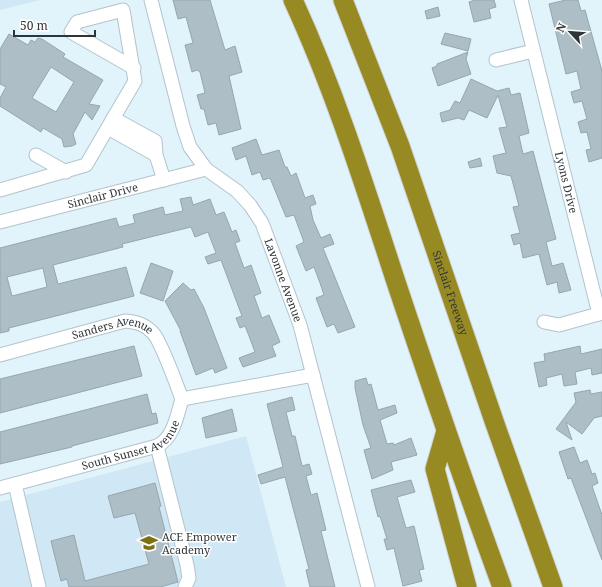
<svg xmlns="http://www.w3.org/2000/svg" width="602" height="587" font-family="'Noto Serif',serif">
<rect width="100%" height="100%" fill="#e1f3fb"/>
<path fill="#d0e8f5" d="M 0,0 L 40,0 L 0,10 Z
M 246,436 L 286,587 L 0,587 L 0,502 Z"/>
<path fill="#adbec6" stroke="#95a6ae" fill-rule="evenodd" d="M 173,0 L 210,0 L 225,50 L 235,46 L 242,72 L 229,76 L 241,129 L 219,135 L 216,123 L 208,125 L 204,109 L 201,109 L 197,95 L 205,93 L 200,72 L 197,70 L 192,72 L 185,45 L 193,43 L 186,17 L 178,19 Z
M 475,0 L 494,0 L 496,7 L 489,9 L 491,18 L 474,22 L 469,2 Z
M 566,0 L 578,0 L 581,11 L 585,10 L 602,71 L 602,158 L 589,162 L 586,150 L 591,149 L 587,132 L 581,133 L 578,122 L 587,119 L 582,101 L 574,103 L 571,92 L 581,89 L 577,71 L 566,74 L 549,4 Z
M 438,7 L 440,16 L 427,19 L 425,11 Z
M 445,33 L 471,39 L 468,51 L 441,44 Z
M 9,34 L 28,45 L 31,40 L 35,42 L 38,38 L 42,39 L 65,54 L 63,57 L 103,80 L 89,104 L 100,106 L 92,120 L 85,112 L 73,134 L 76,144 L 72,146 L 64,147 L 62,139 L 43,128 L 41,132 L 0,106 L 0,98 L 6,87 L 0,84 L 0,49 ZM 51,67 L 74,82 L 56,112 L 32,98 Z
M 468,52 L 466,59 L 471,74 L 438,86 L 432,68 L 437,66 L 437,64 Z
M 471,79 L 497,91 L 509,88 L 511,95 L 520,93 L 529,133 L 519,136 L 523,154 L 533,151 L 544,193 L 556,239 L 546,242 L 552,266 L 563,263 L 571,290 L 559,293 L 557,282 L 547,285 L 539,254 L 523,258 L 520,243 L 514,245 L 511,235 L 520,233 L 513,207 L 519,206 L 511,176 L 497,173 L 493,156 L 506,153 L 499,128 L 507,127 L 498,95 L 487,118 L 469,110 L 464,120 L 458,118 L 442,122 L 440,113 L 450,110 L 455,101 L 460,103 Z
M 256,139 L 262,155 L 279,150 L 285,167 L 287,167 L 291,176 L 296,173 L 305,198 L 313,195 L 316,204 L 310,206 L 313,220 L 321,238 L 330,234 L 334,244 L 323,248 L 355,327 L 338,333 L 334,324 L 327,327 L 316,298 L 324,295 L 320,283 L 314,267 L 306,271 L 296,246 L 304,242 L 294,215 L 286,217 L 270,178 L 263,180 L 260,172 L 252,175 L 246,156 L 236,160 L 232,148 Z
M 480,158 L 482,166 L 470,168 L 468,162 Z
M 191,197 L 193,205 L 210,199 L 216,215 L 224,212 L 232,232 L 236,230 L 240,241 L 235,243 L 244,268 L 251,265 L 261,293 L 254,296 L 262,318 L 269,315 L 280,342 L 272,346 L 276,356 L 243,367 L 239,358 L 255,352 L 249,336 L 245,326 L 240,328 L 236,318 L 242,316 L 221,260 L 208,264 L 205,257 L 216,253 L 208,232 L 195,237 L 191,227 L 122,244 L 123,247 L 53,265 L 58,284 L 126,267 L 134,296 L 9,328 L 9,331 L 0,333 L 0,248 L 116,218 L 119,227 L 135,223 L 133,215 L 163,207 L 165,215 L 183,211 L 180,199 ZM 43,268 L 47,287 L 12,296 L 7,277 Z
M 151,263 L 173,271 L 163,301 L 140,293 Z
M 183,283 L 191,290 L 194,289 L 204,308 L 227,368 L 215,373 L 213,368 L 196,375 L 180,331 L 181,331 L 165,301 Z
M 134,346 L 142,376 L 0,413 L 0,379 Z
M 580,346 L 581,354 L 602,349 L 602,373 L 592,375 L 591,368 L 575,372 L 577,384 L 564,386 L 562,374 L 546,378 L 547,385 L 539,387 L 534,363 L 545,361 L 544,354 Z
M 366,378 L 368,385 L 371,384 L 378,410 L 395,405 L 397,413 L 380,420 L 387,444 L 393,443 L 394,445 L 411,438 L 417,455 L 391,462 L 393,470 L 372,479 L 364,450 L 371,448 L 363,425 L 355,388 L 355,381 Z
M 590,390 L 591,394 L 602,392 L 602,416 L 594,418 L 582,434 L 566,422 L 572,440 L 556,429 L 576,402 L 574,393 Z
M 147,394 L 152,414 L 156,413 L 158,423 L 72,446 L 72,447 L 0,464 L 0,432 Z
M 292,397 L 295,410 L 286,412 L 292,436 L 295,436 L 302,466 L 309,464 L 312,474 L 306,476 L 311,495 L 317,493 L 326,530 L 321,531 L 335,587 L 310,587 L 306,570 L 309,569 L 285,477 L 261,484 L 258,475 L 283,467 L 267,404 Z
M 232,409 L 237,431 L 206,438 L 202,418 Z
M 574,447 L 580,463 L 587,460 L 592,474 L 595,473 L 598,483 L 592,486 L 602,515 L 602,560 L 571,478 L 568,479 L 559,452 Z
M 411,480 L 415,492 L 397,497 L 406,528 L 414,526 L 424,569 L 419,570 L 422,581 L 403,586 L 394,548 L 387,550 L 384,539 L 387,539 L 380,516 L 378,517 L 371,490 Z
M 155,483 L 161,506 L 159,507 L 178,582 L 160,587 L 69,587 L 67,579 L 61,581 L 51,541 L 74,535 L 85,581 L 149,564 L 135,513 L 114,518 L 108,496 Z"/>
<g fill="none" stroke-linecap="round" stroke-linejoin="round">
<g stroke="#b2c3cb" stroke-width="15">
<g id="minor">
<path id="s1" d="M 151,0 L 183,126 L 190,147 L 206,169 L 237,191 L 250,205 L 262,223 L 300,325 L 368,587"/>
<path id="s2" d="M 521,0 L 599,314"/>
<path d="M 496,60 L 533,51"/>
<path d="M 113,118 L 155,141 L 156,155 L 164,180"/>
<path d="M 108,128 L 156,155"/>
<path d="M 36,155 L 66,172"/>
<path d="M 0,190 L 86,165 L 135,81 L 123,10 L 77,22 L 71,32 L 134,68"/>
<path id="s3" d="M 0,222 L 206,169"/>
<path d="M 544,322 L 559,325 L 602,313"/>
<path id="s4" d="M 0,355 L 125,321 C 136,322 145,324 153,333 C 161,341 177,386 182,399"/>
<path d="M 182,399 L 313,375"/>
<path d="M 157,446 L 187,565 L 189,578 L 185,587"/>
<path d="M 15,484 L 39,587"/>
<path id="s5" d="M 0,488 L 157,446 C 174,438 177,415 182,399"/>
</g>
</g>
<g stroke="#d1d3d3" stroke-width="21">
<g id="highway">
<path d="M 293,0 C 335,91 365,187 396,282 C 430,384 465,486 502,587"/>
<path id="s6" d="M 343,0 L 400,146 L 494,421 L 553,587"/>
<path d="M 446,431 L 435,469 L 467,587"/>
</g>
</g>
<use href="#minor" stroke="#fff" stroke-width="13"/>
<use href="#highway" stroke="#978a23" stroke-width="19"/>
</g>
<defs>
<g id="school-bare" transform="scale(1.38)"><path d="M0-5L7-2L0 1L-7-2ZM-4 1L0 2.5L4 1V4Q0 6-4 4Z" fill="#7d7111" stroke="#fff" stroke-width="2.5" paint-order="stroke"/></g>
</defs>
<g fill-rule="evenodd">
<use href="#school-bare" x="149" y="543"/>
</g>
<g text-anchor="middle" stroke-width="3" stroke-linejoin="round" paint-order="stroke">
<g font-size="11" fill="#2e3538" stroke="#fff">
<text dy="4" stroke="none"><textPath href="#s2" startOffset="188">Lyons Drive</textPath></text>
<text dy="4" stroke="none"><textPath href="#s3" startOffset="106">Sinclair Drive</textPath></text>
<text dy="4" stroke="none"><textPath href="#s1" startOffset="319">Lavonne Avenue</textPath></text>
<text dy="4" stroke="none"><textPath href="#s6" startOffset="312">Sinclair Freeway</textPath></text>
<text dy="4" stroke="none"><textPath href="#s4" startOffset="117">Sanders Avenue</textPath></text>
<text dy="4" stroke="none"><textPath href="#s5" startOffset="140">South Sunset Avenue</textPath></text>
</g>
<g font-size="11" fill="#2e3538" stroke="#fff" text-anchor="start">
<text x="162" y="541">ACE Empower<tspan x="162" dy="13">Academy</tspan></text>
</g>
</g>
<g transform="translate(570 32) rotate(296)" stroke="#ffffff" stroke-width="3" paint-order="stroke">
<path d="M0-3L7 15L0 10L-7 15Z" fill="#2e3538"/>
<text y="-6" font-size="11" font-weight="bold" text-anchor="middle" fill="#2e3538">N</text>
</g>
<path d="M14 30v6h81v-6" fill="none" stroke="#2e3538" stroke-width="2"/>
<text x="20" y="30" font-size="12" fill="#2e3538" stroke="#ffffff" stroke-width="3" paint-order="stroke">50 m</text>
</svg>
